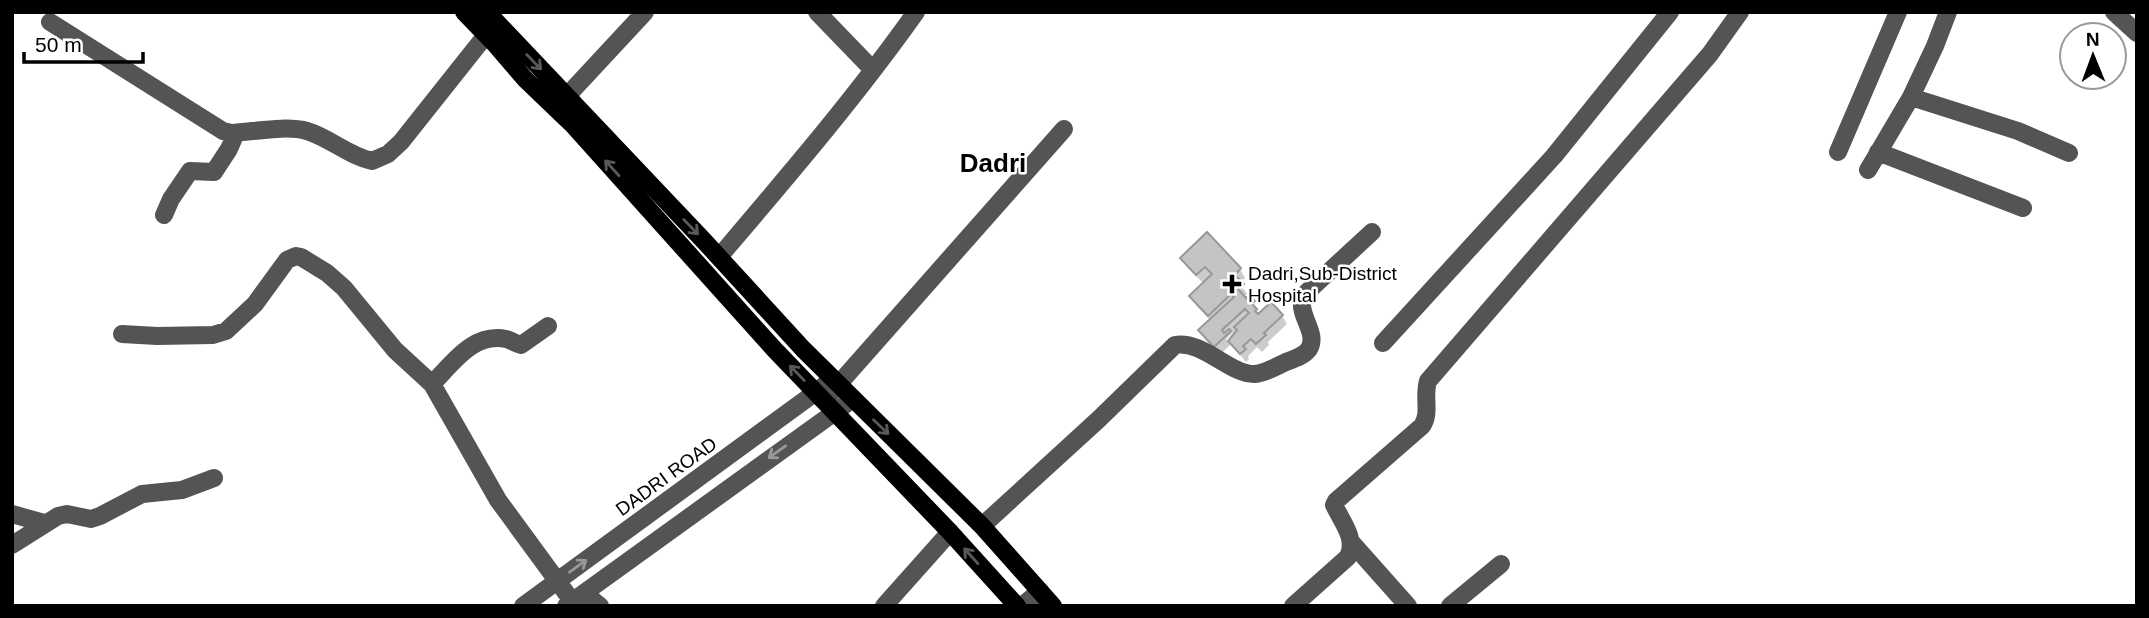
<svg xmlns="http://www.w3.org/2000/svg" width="2149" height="618" font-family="Arial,sans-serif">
<rect width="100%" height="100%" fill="#fff"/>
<path fill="#0003" fill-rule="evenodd" d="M 1207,234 L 1240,269 L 1245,278 L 1240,283 L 1247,294 L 1243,297 L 1253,302 L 1258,311 L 1257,312 L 1258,316 L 1282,316 L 1287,324 L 1268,342 L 1269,345 L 1262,352 L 1257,347 L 1248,356 L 1249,359 L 1246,362 L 1231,344 L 1220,355 L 1205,339 L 1200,331 L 1211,321 L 1196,305 L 1191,296 L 1204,284 L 1187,267 L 1182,258 ZM 1235,331 L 1237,333 L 1229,343 L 1226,339 Z"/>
<path fill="#c4c4c4" stroke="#989898" stroke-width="2" d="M 1207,232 L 1241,268 L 1235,275 L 1244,284 L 1238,289 L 1246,298 L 1249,295 L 1255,301 L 1252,304 L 1257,309 L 1255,311 L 1258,314 L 1271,302 L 1283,315 L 1264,333 L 1266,335 L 1256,344 L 1251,339 L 1243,346 L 1246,349 L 1240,354 L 1228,341 L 1237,330 L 1234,327 L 1249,313 L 1245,309 L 1222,330 L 1224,333 L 1229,329 L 1231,331 L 1214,347 L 1198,330 L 1234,297 L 1231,294 L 1208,316 L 1189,296 L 1212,274 L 1205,267 L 1196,275 L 1180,258 Z"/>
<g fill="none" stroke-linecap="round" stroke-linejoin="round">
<path stroke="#545454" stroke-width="18" d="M 817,12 L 873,70
M 2114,12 L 2137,33
M 50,22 L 223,131 L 231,133 C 253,132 286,125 307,131 C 330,138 349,156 372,161 L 388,154 L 401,142 L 486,35
M 566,97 L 645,12
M 1911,97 L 2018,131 L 2069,153
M 1838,152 L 1898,12
M 1878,152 L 2023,208
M 1868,170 L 1911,97 L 1935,46 L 1948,12
M 164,215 L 171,199 L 190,171 L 214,172 L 229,149 L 236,133
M 719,257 C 787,177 855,98 916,12
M 122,334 L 157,336 L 213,335 L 226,331 L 255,304 L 287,260 L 296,256 L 301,257 L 327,273 L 344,288 L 395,350 L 432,384 L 498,500 L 572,601
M 1383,343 L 1554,156 L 1670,12
M 432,384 C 452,364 473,332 506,339 C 511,340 516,344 521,345 L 548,326
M 829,395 L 1064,129
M 12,514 L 44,523
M 982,526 L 1099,419 L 1175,345 C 1203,340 1230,375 1255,374 C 1266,373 1277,366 1286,362 C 1294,359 1304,356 1309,349 C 1318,334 1300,317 1302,302 C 1302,301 1306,293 1307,292 L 1372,232
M 1352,543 L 1408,606
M 12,545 L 58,516 L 67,514 L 91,519 L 100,516 L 142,494 L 182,490 L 214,478
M 584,593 L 600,606
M 523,606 L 816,392 L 832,379
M 566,606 L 853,399
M 884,606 L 950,532
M 1022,606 L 1040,591
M 1293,606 L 1348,557 C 1357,539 1342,522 1334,505 L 1336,501 L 1422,426 C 1431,413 1423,397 1428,381 L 1710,54 L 1740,12
M 1450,606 L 1501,564"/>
<path stroke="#000" stroke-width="18" d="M 464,12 L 494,43 L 525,79 L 573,125 L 774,349 L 950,532 L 1017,606
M 487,12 L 705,242 L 803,349 L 982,526 L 1053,606"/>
</g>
<defs><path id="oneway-shaft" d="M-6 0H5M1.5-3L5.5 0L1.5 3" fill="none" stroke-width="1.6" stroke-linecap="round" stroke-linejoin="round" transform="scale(1.75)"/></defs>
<g stroke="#595959">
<use href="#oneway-shaft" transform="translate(534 62) rotate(46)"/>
<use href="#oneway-shaft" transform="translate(612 168) rotate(-132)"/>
<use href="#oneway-shaft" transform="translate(691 227) rotate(46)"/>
<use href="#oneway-shaft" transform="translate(797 373) rotate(-134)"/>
<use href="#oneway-shaft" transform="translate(881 427) rotate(44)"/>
<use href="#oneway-shaft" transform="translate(971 556) rotate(-132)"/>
</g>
<g stroke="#989898">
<use href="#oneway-shaft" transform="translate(777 452) rotate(145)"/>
<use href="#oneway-shaft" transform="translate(578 566) rotate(-36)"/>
</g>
<path fill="#000" stroke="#fff" stroke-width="2.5" d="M1228.5 273.5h7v7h7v7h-7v7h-7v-7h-7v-7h7z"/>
<g text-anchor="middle" stroke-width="5" stroke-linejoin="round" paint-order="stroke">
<g font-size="19" fill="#000" stroke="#fff" text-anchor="start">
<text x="1248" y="280">Dadri,Sub-District<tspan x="1248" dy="22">Hospital</tspan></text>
</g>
<g font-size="19" fill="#000" stroke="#fff">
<text transform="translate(666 476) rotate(-36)" y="7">DADRI ROAD</text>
</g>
<g font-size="26" font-weight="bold" fill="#000" stroke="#fff">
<text x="993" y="172">Dadri</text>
</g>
</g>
<rect width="2149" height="618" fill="none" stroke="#000000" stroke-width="28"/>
<g transform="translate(2093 56) rotate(359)"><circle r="33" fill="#ffffff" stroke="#999999" stroke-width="2"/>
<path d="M0-5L12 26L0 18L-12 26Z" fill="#000000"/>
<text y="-10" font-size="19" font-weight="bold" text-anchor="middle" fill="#000000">N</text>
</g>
<path d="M24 52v10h119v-10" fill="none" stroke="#000000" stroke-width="3.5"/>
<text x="35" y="52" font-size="21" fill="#000000" stroke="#ffffff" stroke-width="5" paint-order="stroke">50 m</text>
</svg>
